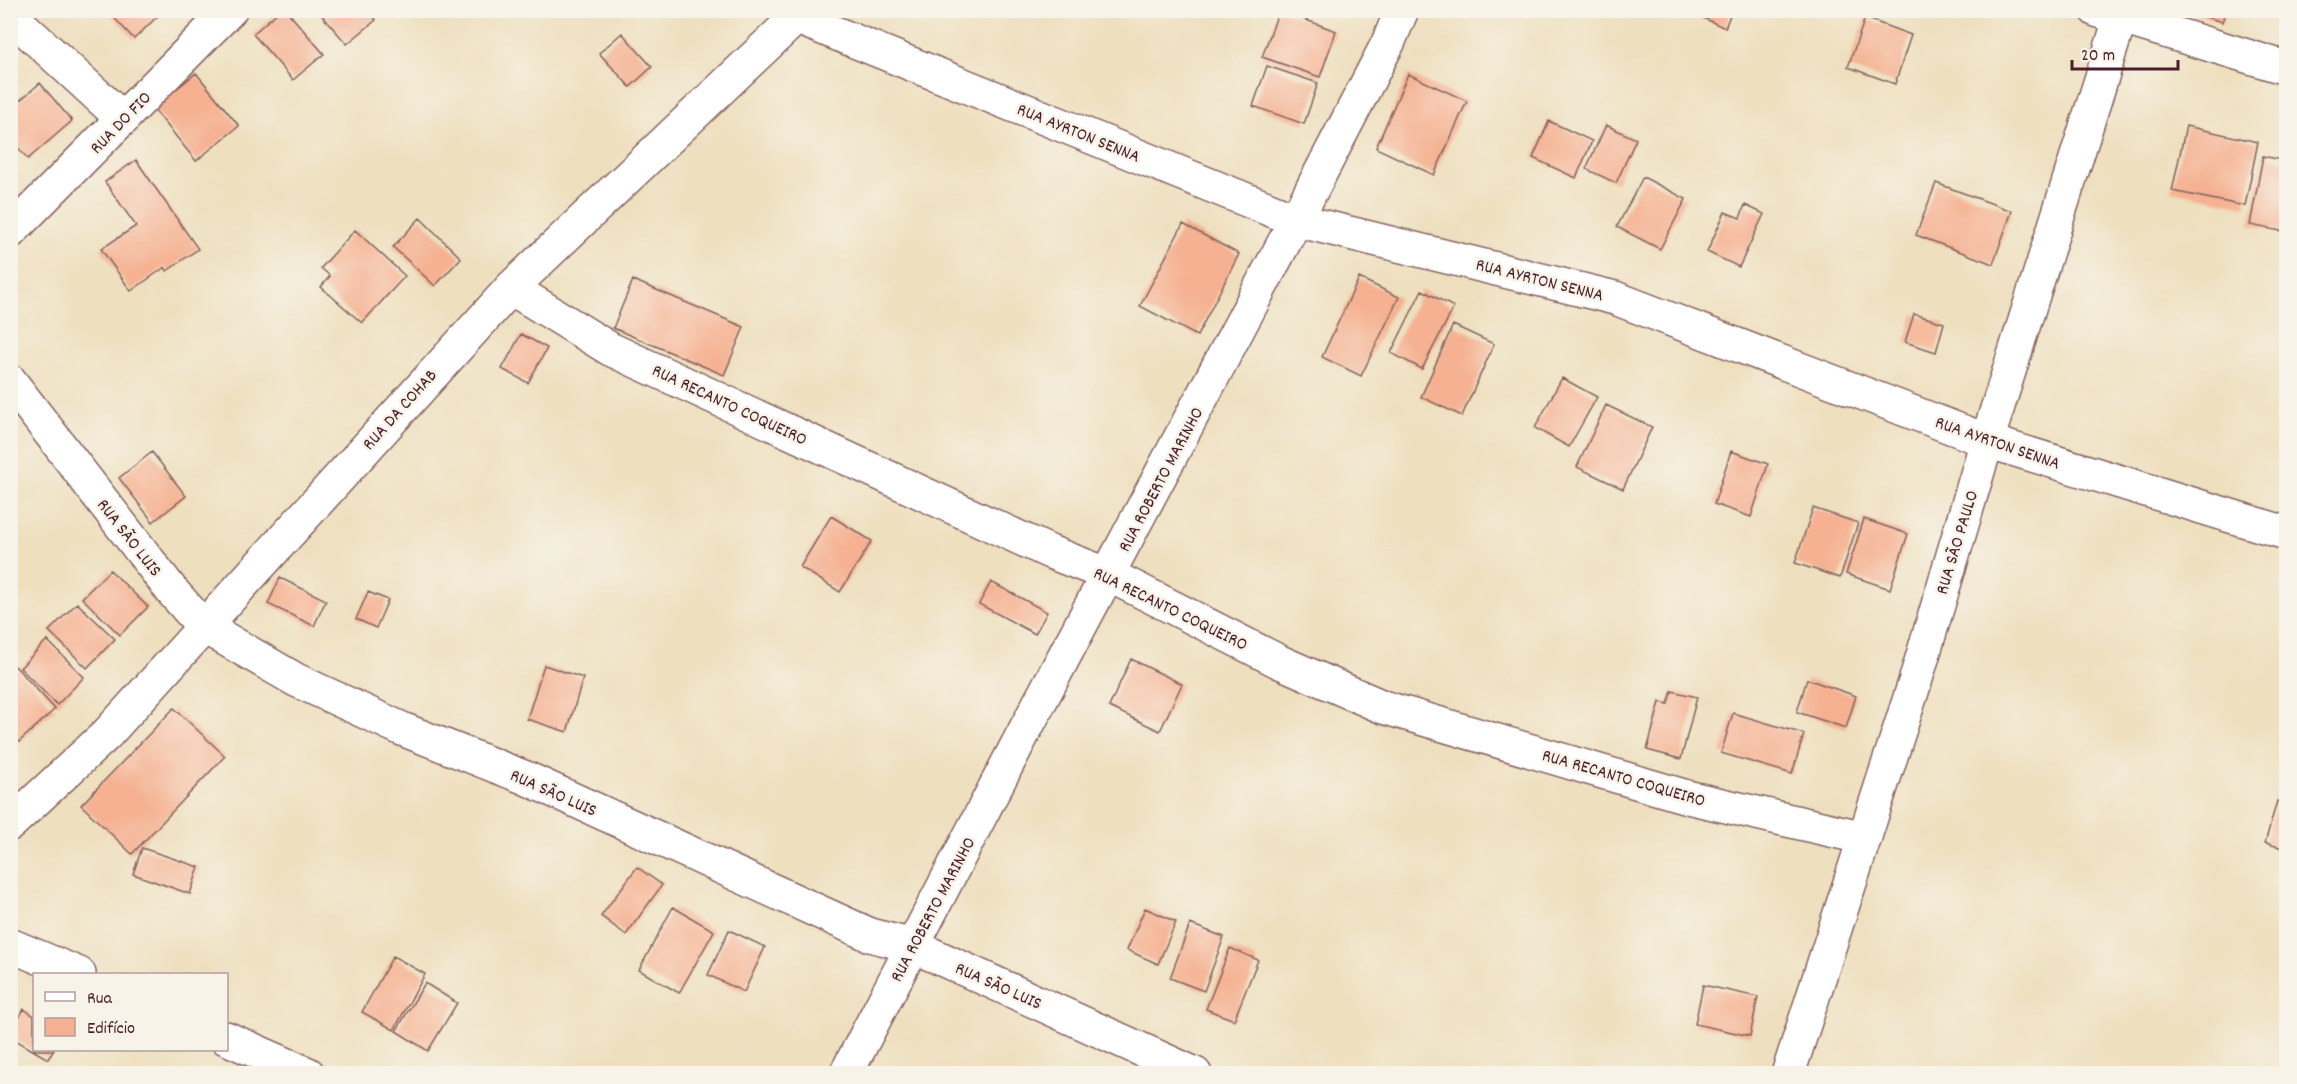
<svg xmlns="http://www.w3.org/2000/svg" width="2297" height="1084" font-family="Dekko,sans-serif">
<rect width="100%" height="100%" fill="#f7f3e8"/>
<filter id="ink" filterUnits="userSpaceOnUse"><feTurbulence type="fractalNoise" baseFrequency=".0167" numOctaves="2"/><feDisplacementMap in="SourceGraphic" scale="12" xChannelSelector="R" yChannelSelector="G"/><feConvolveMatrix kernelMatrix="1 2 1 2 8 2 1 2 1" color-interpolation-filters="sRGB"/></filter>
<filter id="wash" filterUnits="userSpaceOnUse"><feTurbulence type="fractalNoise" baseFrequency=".008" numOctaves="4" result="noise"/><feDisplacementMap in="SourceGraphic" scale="24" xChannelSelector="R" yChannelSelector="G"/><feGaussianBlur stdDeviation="1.35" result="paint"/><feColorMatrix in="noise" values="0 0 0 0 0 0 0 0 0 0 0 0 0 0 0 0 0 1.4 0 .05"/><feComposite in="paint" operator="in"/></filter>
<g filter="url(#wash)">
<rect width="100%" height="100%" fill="#eedfbe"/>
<g id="blocks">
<path fill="#f5b191" d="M 107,10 L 164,10 L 134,39 Z
M 280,10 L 286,10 L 324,54 L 293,80 L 253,34 Z
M 317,10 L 368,10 L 376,20 L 347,44 Z
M 1279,10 L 1336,31 L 1320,77 L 1262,57 Z
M 1686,10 L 1732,10 L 1725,28 Z
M 2183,10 L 2226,10 L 2222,22 Z
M 1865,18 L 1911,35 L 1895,84 L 1848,67 Z
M 622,33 L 652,67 L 630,87 L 599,53 Z
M 1267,66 L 1318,83 L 1304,124 L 1253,106 Z
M 196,73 L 239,126 L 196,161 L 153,108 Z
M 1408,74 L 1467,101 L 1434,175 L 1376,148 Z
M 40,83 L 72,121 L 28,159 L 10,139 L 10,109 Z
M 1549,121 L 1592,141 L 1576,178 L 1533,158 Z
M 1606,125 L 1636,139 L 1616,183 L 1586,169 Z
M 2186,126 L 2258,142 L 2245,206 L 2172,191 Z
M 2263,156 L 2286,161 L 2286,232 L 2250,225 Z
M 136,160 L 198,249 L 167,271 L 165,267 L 131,291 L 101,249 L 136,226 L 105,182 Z
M 1643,177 L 1686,199 L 1660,249 L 1617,227 Z
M 1936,183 L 2012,211 L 1993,264 L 1916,235 Z
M 1745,205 L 1764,214 L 1739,267 L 1707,252 L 1725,212 L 1740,218 Z
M 420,218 L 461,258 L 435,286 L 393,247 Z
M 1183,224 L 1239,254 L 1197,336 L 1140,306 Z
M 355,230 L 405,276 L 362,323 L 321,287 L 330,276 L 321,268 Z
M 1359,278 L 1399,297 L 1361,376 L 1322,357 Z
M 633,280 L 744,327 L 724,375 L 613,328 Z
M 1422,290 L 1454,307 L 1422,369 L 1391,353 Z
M 1914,314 L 1944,323 L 1936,352 L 1905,342 Z
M 1453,325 L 1494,344 L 1462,416 L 1421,397 Z
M 521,334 L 547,348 L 528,383 L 502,369 Z
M 1562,378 L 1597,397 L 1569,447 L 1535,428 Z
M 1606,405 L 1652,427 L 1623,489 L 1577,467 Z
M 1731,451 L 1768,464 L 1751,517 L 1714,504 Z
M 152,452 L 186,496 L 153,522 L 119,478 Z
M 1813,508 L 1858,523 L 1840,578 L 1795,563 Z
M 831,516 L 872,541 L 840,592 L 800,567 Z
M 1864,519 L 1908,534 L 1890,589 L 1846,574 Z
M 110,570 L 148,607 L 120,635 L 82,598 Z
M 280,578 L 326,600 L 314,626 L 268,604 Z
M 991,582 L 1047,612 L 1035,634 L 979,604 Z
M 368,592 L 388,600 L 376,628 L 356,619 Z
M 77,603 L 115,639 L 87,668 L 49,631 Z
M 47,640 L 84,677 L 57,705 L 20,668 Z
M 1131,659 L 1182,684 L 1160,731 L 1109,707 Z
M 544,665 L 583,678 L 567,732 L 527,719 Z
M 15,666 L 55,709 L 19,742 L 10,734 L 10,671 Z
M 1807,679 L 1856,696 L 1846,728 L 1797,712 Z
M 1672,691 L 1697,697 L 1681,759 L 1647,750 L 1660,702 L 1668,704 Z
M 174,708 L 225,756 L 132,854 L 81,805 Z
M 1733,713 L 1804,734 L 1792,774 L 1721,753 Z
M 2277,801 L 2286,804 L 2286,849 L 2265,843 Z
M 142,848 L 199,867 L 190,894 L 133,874 Z
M 637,867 L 662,885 L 626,935 L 601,916 Z
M 673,907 L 714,931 L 679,993 L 639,970 Z
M 1145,908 L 1176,922 L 1158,964 L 1127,950 Z
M 1190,924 L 1224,937 L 1204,991 L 1170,978 Z
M 729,930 L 765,947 L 744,992 L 708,975 Z
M 1230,948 L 1258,960 L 1234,1020 L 1206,1009 Z
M 393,956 L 425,974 L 394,1030 L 362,1012 Z
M 425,983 L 457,1003 L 428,1051 L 396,1031 Z
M 1703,985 L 1758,997 L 1750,1036 L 1695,1024 Z
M 24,1009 L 34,1016 L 34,1050 L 54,1050 L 48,1059 L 10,1037 L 10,1032 Z"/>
</g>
</g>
<g filter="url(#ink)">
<use href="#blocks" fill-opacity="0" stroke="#83625e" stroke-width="1.5"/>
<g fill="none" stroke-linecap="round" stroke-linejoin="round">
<g stroke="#83625e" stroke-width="36">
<path id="street" d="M 2096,10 L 2286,68
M 10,15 L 123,119
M 798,18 L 1296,220 L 1615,298 L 1987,441 L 2286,533
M 10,232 L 230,10
M 511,288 L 610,349 L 1050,552 L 1109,575 L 1280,662 L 1383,707 L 1687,797 L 1865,838
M 10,381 L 172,591 L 203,626 L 296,680 L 402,729 L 526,778 L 870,935 L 913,946 L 1195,1074
M 10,824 L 107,734 L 511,288 L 804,10
M 10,945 L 79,974
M 226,1038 L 308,1074
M 846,1074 L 1025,730 L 1296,220 L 1388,43 L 1402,10
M 1788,1074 L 1915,682 L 1987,441 L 2123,10"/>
</g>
<use href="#street" stroke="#fff" stroke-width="33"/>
</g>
</g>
<g text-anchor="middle" stroke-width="5" stroke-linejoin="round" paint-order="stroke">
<g font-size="18" fill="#4a1f2b" stroke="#f7f3e8">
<text transform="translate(120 122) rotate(-46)" y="6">RUA DO FIO</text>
<text transform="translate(1079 132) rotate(22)" y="6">RUA AYRTON SENNA</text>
<text transform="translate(1540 279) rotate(14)" y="6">RUA AYRTON SENNA</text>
<text transform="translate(730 404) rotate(25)" y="6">RUA RECANTO COQUEIRO</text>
<text transform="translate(399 409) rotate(-48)" y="6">RUA DA COHAB</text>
<text transform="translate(1998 442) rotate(19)" y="6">RUA AYRTON SENNA</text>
<text transform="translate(1160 479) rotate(-62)" y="6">RUA ROBERTO MARINHO</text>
<text transform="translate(130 537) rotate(52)" y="6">RUA SÃO LUIS</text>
<text transform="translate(1956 542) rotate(-73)" y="6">RUA SÃO PAULO</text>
<text transform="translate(1171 608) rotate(26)" y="6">RUA RECANTO COQUEIRO</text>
<text transform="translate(1624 777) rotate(16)" y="6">RUA RECANTO COQUEIRO</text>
<text transform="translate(554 792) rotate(24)" y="6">RUA SÃO LUIS</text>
<text transform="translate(932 909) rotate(-62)" y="6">RUA ROBERTO MARINHO</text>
<text transform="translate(999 985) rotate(24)" y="6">RUA SÃO LUIS</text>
</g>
</g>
<rect width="2297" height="1084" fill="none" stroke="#f7f3e8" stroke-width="36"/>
<rect x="33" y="973" width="195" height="78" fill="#f7f3e8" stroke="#b29e9c" stroke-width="1.5"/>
<rect x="45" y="992" width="30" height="9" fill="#ffffff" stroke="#b29e9c" stroke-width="1.5"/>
<text x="87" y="1003" font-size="18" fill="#4a1f2b">Rua</text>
<rect x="45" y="1018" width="30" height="18" fill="#f5b191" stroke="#b29e9c" stroke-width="1.5"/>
<text x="87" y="1033" font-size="18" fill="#4a1f2b">Edifício</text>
<path d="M2072 60v9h106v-9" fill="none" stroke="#4a1f2b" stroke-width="3"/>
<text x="2081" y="60" font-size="18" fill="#4a1f2b" stroke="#f7f3e8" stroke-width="4.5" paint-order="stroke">20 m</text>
</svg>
